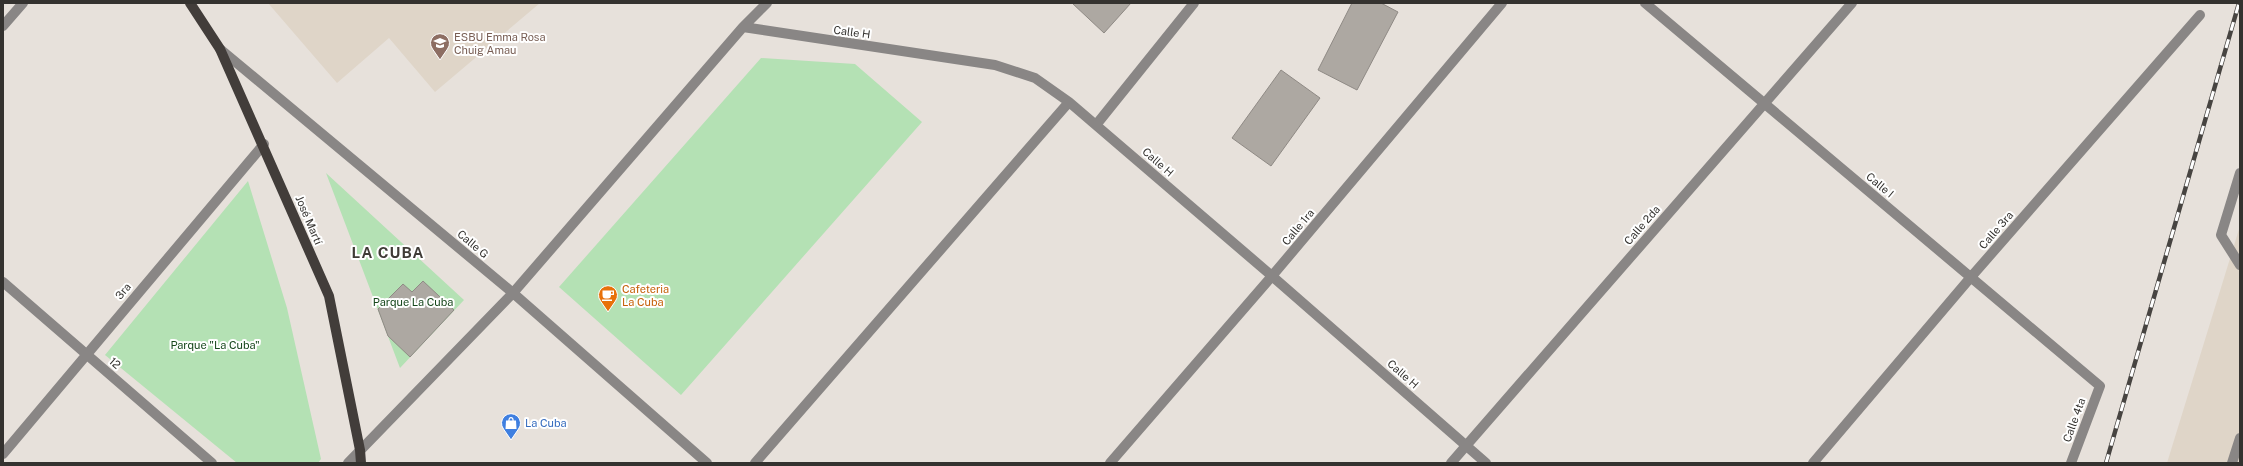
<svg xmlns="http://www.w3.org/2000/svg" width="2243" height="466" font-family="'Public Sans',sans-serif">
<rect width="100%" height="100%" fill="#e7e1db"/>
<path fill="#dfd5c8" d="M 268,3 L 540,3 L 435,92 L 389,38 L 337,83 Z
M 2240,226 L 2240,463 L 2167,463 Z"/>
<path fill="#b4e1b4" d="M 761,58 L 855,64 L 922,122 L 681,395 L 559,287 Z
M 326,173 L 464,300 L 400,368 Z
M 248,181 L 287,308 L 321,459 L 318,463 L 237,463 L 105,355 Z"/>
<path fill="#ada8a2" stroke="#8f8a85" d="M 1072,3 L 1131,3 L 1104,33 Z
M 1352,3 L 1381,3 L 1398,12 L 1357,90 L 1318,70 Z
M 1281,70 L 1320,98 L 1271,166 L 1232,138 Z
M 423,281 L 454,310 L 410,357 L 388,336 L 378,309 L 403,284 L 412,292 Z"/>
<g fill="none" stroke-linecap="round" stroke-linejoin="round">
<path stroke="#898685" stroke-width="10" d="M 1645,3 L 2100,386 L 2071,463
M 3,26 L 23,3
M 743,27 L 995,65 L 1035,78 L 1069,102 L 1272,276 L 1486,463
M 220,49 L 513,293 L 707,463
M 1096,125 L 1194,3
M 2240,173 L 2221,235 L 2240,265
M 3,282 L 212,463
M 3,454 L 264,144
M 348,463 L 513,293 L 743,27 L 767,3
M 755,463 L 1069,102
M 1110,463 L 1272,276 L 1502,3
M 1451,463 L 1852,3
M 1813,463 L 1971,277 L 2200,15
M 2232,463 L 2240,438"/>
<path stroke="#423d3a" stroke-width="10" d="M 190,3 L 220,49 L 329,296 L 360,450 L 361,463"/>
<g stroke="#474441" stroke-width="4.5">
<path id="rail" d="M 2106,463 L 2239,3"/>
</g>
<use href="#rail" stroke="#fff" stroke-width="3" stroke-dasharray="9" stroke-linecap="butt"/>
</g>
<defs>
<g id="school-pin" transform="scale(1)"><path d="M0 17L-7.5 6A9.5 9.5 0 1 1 7.5 6Z" fill="#8d6e63" stroke="#fff"/><path d="M0-5L7-2L0 1L-7-2ZM-4 1L0 2.5L4 1V4Q0 6-4 4Z" fill="#fff"/></g>
<g id="cafe-pin" transform="scale(1)"><path d="M0 17L-7.5 6A9.5 9.5 0 1 1 7.5 6Z" fill="#e8710a" stroke="#fff"/><path d="M-5.5-4.5H6V0H3Q3 3.5 0 3.5H-2.5Q-5.5 3.5-5.5 0ZM3-3.2v2h1.7v-2ZM-6 4.5H4V6H-6Z" fill="#fff"/></g>
<g id="shop-pin" transform="scale(1)"><path d="M0 17L-7.5 6A9.5 9.5 0 1 1 7.5 6Z" fill="#3f7fe0" stroke="#fff"/><path d="M-5-2.5h2.3a2.7 3.5 0 0 1 5.4 0H5L5.5 6h-11ZM-1.5-2.5h3a1.5 2.3 0 0 0-3 0Z" fill="#fff"/></g>
</defs>
<g fill-rule="evenodd">
<use href="#school-pin" x="440" y="43"/>
<use href="#cafe-pin" x="608" y="295"/>
<use href="#shop-pin" x="511" y="423"/>
</g>
<g text-anchor="middle" stroke-width="4" stroke-linejoin="round" paint-order="stroke">
<g font-size="11" fill="#34322f" stroke="#fff">
<text transform="translate(852 32) rotate(8)" y="4">Calle H</text>
<text transform="translate(1158 162) rotate(41)" y="4">Calle H</text>
<text transform="translate(1880 185) rotate(40)" y="4">Calle I</text>
<text transform="translate(309 220) rotate(67)" y="4">José Martí</text>
<text transform="translate(1642 225) rotate(-49)" y="4">Calle 2da</text>
<text transform="translate(1298 227) rotate(-50)" y="4">Calle 1ra</text>
<text transform="translate(1996 230) rotate(-49)" y="4">Calle 3ra</text>
<text transform="translate(473 244) rotate(40)" y="4">Calle G</text>
<text transform="translate(123 291) rotate(-50)" y="4">3ra</text>
<text transform="translate(115 363) rotate(41)" y="4">12</text>
<text transform="translate(1403 374) rotate(41)" y="4">Calle H</text>
<text transform="translate(2074 420) rotate(-70)" y="4">Calle 4ta</text>
</g>
<g font-size="11" fill="#785e54" stroke="#fff" text-anchor="start">
<text x="454" y="41">ESBU Emma Rosa<tspan x="454" dy="13">Chuig Amau</tspan></text>
</g>
<g font-size="11" fill="#c56008" stroke="#fff" text-anchor="start">
<text x="622" y="293">Cafeteria<tspan x="622" dy="13">La Cuba</tspan></text>
</g>
<g font-size="11" fill="#17471c" stroke="#fff">
<text x="413" y="306">Parque La Cuba</text>
<text x="215" y="349">Parque "La Cuba"</text>
</g>
<g font-size="11" fill="#366cbe" stroke="#fff" text-anchor="start">
<text x="525" y="427">La Cuba</text>
</g>
<g font-size="15" font-weight="bold" letter-spacing="1" fill="#3f3b36" stroke="#fff">
<text x="388" y="258">LA CUBA</text>
</g>
</g>
<rect width="2243" height="466" fill="none" stroke="#34322f" stroke-width="8"/>
</svg>
